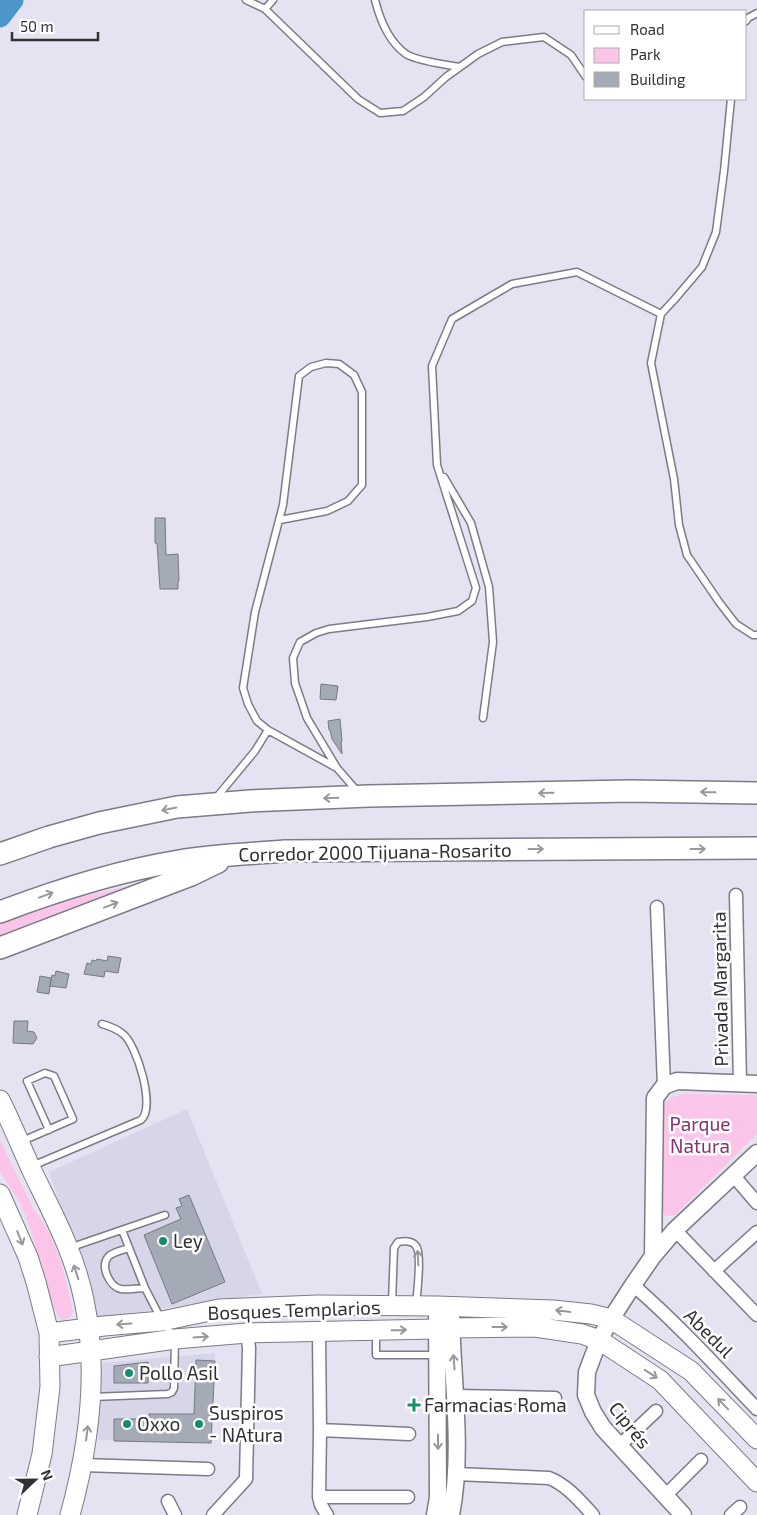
<svg xmlns="http://www.w3.org/2000/svg" width="757" height="1515" font-family="'Exo 2',sans-serif">
<rect width="100%" height="100%" fill="#e5e3f1"/>
<path fill="#d7d5e8" d="M 187,1109 L 262,1294 L 97,1318 L 91,1294 L 49,1172 Z
M 215,1353 L 211,1443 L 98,1440 L 98,1369 L 103,1363 Z"/>
<path fill="#fbc4e9" d="M 163,881 L 0,945 L 0,922 L 75,898 L 125,887 Z
M 686,1094 L 757,1095 L 757,1134 L 675,1215 L 668,1216 L 663,1214 L 660,1208 L 660,1109 C 667,1098 673,1096 686,1094 Z
M 0,1140 L 33,1208 L 48,1230 L 62,1265 L 73,1311 C 71,1318 68,1320 61,1320 L 54,1308 L 28,1222 L 20,1203 L 0,1172 Z"/>
<g fill="none" stroke-linecap="round" stroke-linejoin="round">
<path stroke="#4d96cb" stroke-width="21" d="M 0,17 L 13,0"/>
</g>
<path fill="#a4aab6" stroke="#747984" d="M 155,518 L 165,518 L 166,555 L 178,554 L 179,581 L 178,581 L 178,589 L 160,589 L 157,543 L 155,543 Z
M 321,684 L 338,686 L 336,700 L 320,699 Z
M 340,719 L 342,741 L 341,741 L 342,754 L 332,739 L 330,730 L 329,730 L 328,721 Z
M 108,956 L 121,958 L 118,973 L 105,971 L 104,977 L 84,974 L 87,963 L 91,964 L 92,960 L 96,961 L 97,959 L 107,961 Z
M 56,971 L 69,974 L 66,988 L 50,986 L 52,975 L 55,976 Z
M 40,976 L 51,978 L 49,994 L 37,992 Z
M 14,1021 L 28,1021 L 27,1031 L 34,1032 L 37,1038 L 33,1044 L 13,1043 Z
M 189,1195 L 225,1282 L 172,1304 L 144,1235 L 181,1219 L 176,1208 L 182,1206 L 179,1199 Z
M 196,1360 L 215,1361 L 211,1443 L 114,1441 L 114,1419 L 149,1419 L 149,1414 L 194,1414 Z
M 148,1362 L 148,1383 L 114,1383 L 114,1366 Z"/>
<g fill="none" stroke-linecap="round" stroke-linejoin="round">
<g stroke="#7c7b87" stroke-width="9">
<path id="service" d="M 246,0 L 265,9 L 358,99 L 380,113 L 403,111 L 424,97 L 446,77 L 478,54 L 502,42 L 544,37 L 571,55 L 586,77
M 375,0 C 380,20 389,42 406,54 C 417,61 447,65 460,67
M 265,9 L 273,0
M 746,21 L 748,18 L 757,13
M 731,99 L 724,171 L 716,232 L 702,267 L 674,300 L 661,314 L 651,363 L 674,479 L 679,525 L 687,555 L 719,602 L 736,624 L 753,635 L 757,635
M 444,477 L 471,523 L 489,587 L 493,642 L 483,718
M 280,520 L 327,511 L 348,501 L 362,485 L 362,392 L 354,375 L 339,364 L 326,363 L 311,367 L 299,376 L 283,505 L 255,612 L 243,688 L 248,704 L 257,721 L 268,730 L 335,767
M 357,791 L 337,768 L 307,718 L 295,683 L 293,658 L 300,642 L 316,633 L 329,629 L 427,617 L 458,611 L 472,601 L 476,588 L 437,465 L 432,366 L 452,319 L 512,284 L 577,272 L 661,314
M 216,798 L 255,751 L 268,730
M 20,1142 L 73,1119 L 54,1076 L 45,1073 L 27,1081 L 49,1130
M 32,1166 L 141,1120 C 156,1108 137,1045 123,1034 C 117,1029 109,1026 102,1024
M 69,1248 L 165,1215
M 129,1248 C 123,1250 112,1252 108,1257 C 100,1267 110,1287 121,1289 C 128,1290 137,1288 145,1288
M 392,1303 L 394,1248 L 398,1242 C 404,1241 412,1240 416,1246 C 422,1253 417,1294 416,1305
M 376,1332 L 376,1355 L 437,1355
M 92,1397 L 168,1394 L 172,1392 L 174,1388 L 175,1339 L 162,1321 L 145,1288 L 122,1230"/>
</g>
<g stroke="#7c7b87" stroke-width="15">
<path id="minor" d="M 736,895 L 740,1083
M 657,907 L 664,1086
M 733,1175 L 757,1203
M 675,1230 L 757,1315
M 714,1271 L 757,1232
M 633,1285 C 677,1323 717,1367 757,1409
M 319,1332 L 320,1430 L 319,1497 L 321,1505 L 327,1515
M 456,1396 L 555,1398
M 320,1430 L 409,1434
M 619,1446 L 656,1411
M 82,1465 L 208,1469
M 455,1474 L 549,1478 C 567,1485 580,1501 593,1515
M 665,1496 L 701,1460
M 319,1497 L 408,1497
M 168,1501 L 175,1515
M 213,1515 L 246,1479 L 249,1348 L 247,1333
M 731,1515 L 740,1507"/>
</g>
<g stroke="#7c7b87" stroke-width="19">
<path id="tertiary" d="M 653,1256 L 655,1098 L 664,1086 L 677,1081 L 757,1084
M 435,1515 L 438,1497 L 437,1306
M 451,1515 C 464,1447 451,1375 451,1307
M 683,1515 L 603,1428 L 593,1412 L 586,1395 L 587,1372 L 599,1340 L 611,1319 L 633,1285 L 653,1256 L 675,1230 L 757,1153"/>
</g>
<g stroke="#7c7b87" stroke-width="21">
<path id="secondary" d="M 0,1100 C 12,1124 22,1149 33,1173 C 53,1214 75,1255 84,1300 C 99,1371 89,1446 70,1515
M 0,1194 L 28,1257 L 36,1282 L 49,1333 L 50,1387 L 42,1454 L 27,1515
M 49,1333 L 104,1326 L 162,1321 L 219,1309 L 318,1305 L 437,1306 L 553,1310 L 591,1314 L 611,1319 L 691,1371 L 757,1439
M 49,1357 L 175,1339 L 247,1333 L 437,1329 L 451,1328 L 535,1327 L 582,1334 L 599,1340 L 660,1380 L 757,1482"/>
</g>
<g stroke="#7c7b87" stroke-width="24">
<path id="trunk" d="M 0,854 L 49,837 L 99,823 L 177,807 L 250,801 L 369,796 L 630,791 L 757,793
M 0,912 C 58,890 117,871 179,861 C 214,855 250,854 285,851 L 757,848
M 0,948 L 191,875 L 218,862"/>
</g>
<use href="#service" stroke="#fff" stroke-width="6"/>
<use href="#minor" stroke="#fff" stroke-width="12"/>
<use href="#tertiary" stroke="#fff" stroke-width="16"/>
<use href="#secondary" stroke="#fff" stroke-width="19"/>
<use href="#trunk" stroke="#fff" stroke-width="21"/>
</g>
<defs><path id="oneway-shaft" d="M-6 0H5M1.5-3L5.5 0L1.5 3" fill="none" stroke-width="1.6" stroke-linecap="round" stroke-linejoin="round" transform="scale(1.25)"/></defs>
<g stroke="#98989a">
<use href="#oneway-shaft" transform="translate(708 792) rotate(-179)"/>
<use href="#oneway-shaft" transform="translate(546 793) rotate(179)"/>
<use href="#oneway-shaft" transform="translate(331 798) rotate(178)"/>
<use href="#oneway-shaft" transform="translate(169 809) rotate(169)"/>
<use href="#oneway-shaft" transform="translate(536 849)"/>
<use href="#oneway-shaft" transform="translate(698 849)"/>
<use href="#oneway-shaft" transform="translate(46 895) rotate(-20)"/>
<use href="#oneway-shaft" transform="translate(111 905) rotate(-21)"/>
<use href="#oneway-shaft" transform="translate(20 1238) rotate(68)"/>
<use href="#oneway-shaft" transform="translate(418 1258) rotate(-93)"/>
<use href="#oneway-shaft" transform="translate(76 1272) rotate(-108)"/>
<use href="#oneway-shaft" transform="translate(563 1311) rotate(-173)"/>
<use href="#oneway-shaft" transform="translate(124 1324) rotate(176)"/>
<use href="#oneway-shaft" transform="translate(500 1327)"/>
<use href="#oneway-shaft" transform="translate(399 1330) rotate(-1)"/>
<use href="#oneway-shaft" transform="translate(201 1337) rotate(-4)"/>
<use href="#oneway-shaft" transform="translate(454 1362) rotate(-94)"/>
<use href="#oneway-shaft" transform="translate(651 1374) rotate(33)"/>
<use href="#oneway-shaft" transform="translate(723 1404) rotate(-134)"/>
<use href="#oneway-shaft" transform="translate(87 1433) rotate(-83)"/>
<use href="#oneway-shaft" transform="translate(438 1442) rotate(90)"/>
</g>
<g fill="#178d6f" stroke="#fff" stroke-width="2">
<circle cx="163" cy="1241" r="5"/>
<circle cx="129" cy="1373" r="5"/>
<path d="M411.5 1397.5h5v5h5v5h-5v5h-5v-5h-5v-5h5z"/>
<circle cx="127" cy="1424" r="5"/>
<circle cx="199" cy="1424" r="5"/>
</g>
<g text-anchor="middle" stroke-width="5" stroke-linejoin="round" paint-order="stroke">
<g font-size="19" fill="#313035" stroke="#fff">
<text transform="translate(375 852) rotate(-1)" y="7">Corredor 2000 Tijuana-Rosarito</text>
<text transform="translate(720 989) rotate(-91)" y="7">Privada Margarita</text>
<text transform="translate(294 1310) rotate(-2)" y="7">Bosques Templarios</text>
<text transform="translate(709 1333) rotate(45)" y="7">Abedul</text>
<text transform="translate(630 1425) rotate(51)" y="7">Ciprés</text>
</g>
<g font-size="19" fill="#873271" stroke="#fff">
<text x="700" y="1131">Parque<tspan x="700" dy="22">Natura</tspan></text>
</g>
<g font-size="19" fill="#313035" stroke="#fff" text-anchor="start">
<text x="173" y="1248">Ley</text>
<text x="139" y="1380">Pollo Asil</text>
<text x="424" y="1412">Farmacias Roma</text>
<text x="209" y="1420">Suspiros<tspan x="209" dy="22">- NAtura</tspan></text>
<text x="137" y="1431">Oxxo</text>
</g>
</g>
<rect x="584" y="10" width="162" height="90" fill="#ffffff" stroke="#adacae"/>
<rect x="594" y="26" width="25" height="8" fill="#ffffff" stroke="#adacae"/>
<text x="630" y="35" font-size="15" fill="#313035">Road</text>
<rect x="594" y="48" width="25" height="15" fill="#fbc4e9" stroke="#adacae"/>
<text x="630" y="60" font-size="15" fill="#313035">Park</text>
<rect x="594" y="72" width="25" height="15" fill="#a4aab6" stroke="#adacae"/>
<text x="630" y="85" font-size="15" fill="#313035">Building</text>
<g transform="translate(35 1480) rotate(68)" stroke="#ffffff" stroke-width="4" paint-order="stroke">
<path d="M0-4L9 19L0 12L-9 19Z" fill="#313035"/>
<text y="-8" font-size="14" font-weight="bold" text-anchor="middle" fill="#313035">N</text>
</g>
<path d="M12 32v8h86v-8" fill="none" stroke="#313035" stroke-width="2.5"/>
<text x="20" y="32" font-size="15" fill="#313035" stroke="#ffffff" stroke-width="4" paint-order="stroke">50 m</text>
</svg>
